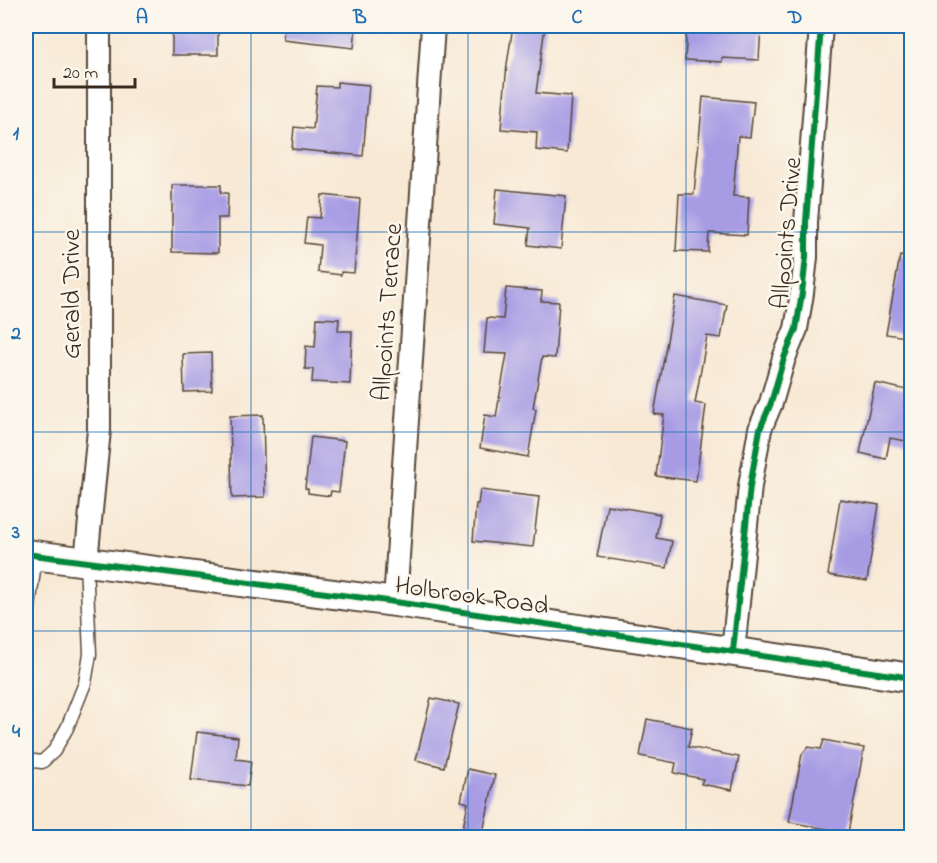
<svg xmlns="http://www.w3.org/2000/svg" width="937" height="863" font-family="'Indie Flower',sans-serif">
<rect width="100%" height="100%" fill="#fbf7ec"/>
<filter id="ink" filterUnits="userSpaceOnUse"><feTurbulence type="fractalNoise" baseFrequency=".0167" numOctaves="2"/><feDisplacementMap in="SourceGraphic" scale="12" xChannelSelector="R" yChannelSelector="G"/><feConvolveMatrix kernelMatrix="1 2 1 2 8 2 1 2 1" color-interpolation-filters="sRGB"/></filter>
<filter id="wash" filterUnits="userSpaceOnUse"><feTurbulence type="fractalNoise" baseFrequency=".008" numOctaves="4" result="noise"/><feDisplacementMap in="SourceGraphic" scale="24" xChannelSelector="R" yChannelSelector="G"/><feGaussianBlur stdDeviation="1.35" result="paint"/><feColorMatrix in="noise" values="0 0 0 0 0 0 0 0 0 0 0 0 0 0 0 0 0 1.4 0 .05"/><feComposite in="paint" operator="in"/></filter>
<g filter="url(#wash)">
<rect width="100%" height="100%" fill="#f8e9d5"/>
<g id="blocks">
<path fill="#a79ce4" d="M 172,26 L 218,26 L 218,55 L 172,55 Z
M 284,26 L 356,26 L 354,48 L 283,40 Z
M 513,26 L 545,26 L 536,93 L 571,96 L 567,153 L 536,150 L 537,132 L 501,129 L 507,64 Z
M 687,26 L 761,26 L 759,60 L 722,58 L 722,62 L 685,60 Z
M 337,82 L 369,85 L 363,156 L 292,149 L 294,127 L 313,129 L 317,86 L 337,87 Z
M 703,97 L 754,102 L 750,137 L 738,136 L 733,196 L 749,197 L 747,235 L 709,233 L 708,252 L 676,251 L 679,194 L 694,194 Z
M 172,185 L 221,185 L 221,193 L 228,193 L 227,218 L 218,218 L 218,253 L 172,252 Z
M 497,189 L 566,196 L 561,249 L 528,245 L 530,228 L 494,224 Z
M 322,195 L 360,199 L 354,273 L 341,272 L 341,275 L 318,272 L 320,245 L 304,243 L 307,217 L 320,218 Z
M 900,256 L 912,257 L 912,338 L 886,334 Z
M 506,288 L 542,291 L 541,301 L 559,302 L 555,358 L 542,357 L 533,408 L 536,409 L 528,457 L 480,448 L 485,415 L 496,417 L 507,354 L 484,353 L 487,318 L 503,319 Z
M 675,296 L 727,305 L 721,338 L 707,336 L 695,403 L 706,405 L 696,481 L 656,476 L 664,415 L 654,414 Z
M 317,318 L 339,319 L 338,331 L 352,331 L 350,384 L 312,382 L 313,369 L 305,369 L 306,346 L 315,347 Z
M 211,353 L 212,391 L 184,392 L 183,354 Z
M 875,383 L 912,391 L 912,442 L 890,438 L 886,459 L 860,453 Z
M 263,415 L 265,497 L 232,498 L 230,416 Z
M 311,437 L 345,441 L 339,492 L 331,491 L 330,496 L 308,493 L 308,489 L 305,488 Z
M 480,490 L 539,497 L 533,547 L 473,541 L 476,504 L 478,504 Z
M 840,499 L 879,505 L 867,581 L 828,575 Z
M 607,505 L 660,514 L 656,538 L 672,541 L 667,568 L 597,557 Z
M 431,698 L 459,704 L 444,767 L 416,760 Z
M 647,719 L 692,728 L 688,747 L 739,757 L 732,790 L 701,784 L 703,779 L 674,773 L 676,763 L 640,756 Z
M 197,732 L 238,737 L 236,759 L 251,761 L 248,786 L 191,780 Z
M 824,740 L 864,748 L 848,833 L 789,822 L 802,754 L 808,747 L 821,749 Z
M 468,769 L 495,775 L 482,837 L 462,833 L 468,803 L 461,801 Z"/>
</g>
</g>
<g filter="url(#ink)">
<use href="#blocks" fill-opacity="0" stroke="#574739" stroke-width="1.5"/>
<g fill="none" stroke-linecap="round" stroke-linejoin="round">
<g stroke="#574739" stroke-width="15">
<path id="service" d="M 26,630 L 36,555
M 26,760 L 42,762 L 54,751 L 67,728 L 85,683 L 90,654 L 86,562"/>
</g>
<g stroke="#574739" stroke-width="26">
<path id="minor" d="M 86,561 L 99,430 L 99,26
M 395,602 L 433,26
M 733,651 L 750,486 L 760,429 L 771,403 L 784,358 L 796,329 L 802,293 L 806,257 L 806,222 L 821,26"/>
</g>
<g stroke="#574739" stroke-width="32">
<path id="tertiary" d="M 26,554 L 395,602 L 912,678"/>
</g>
<use href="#service" stroke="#fff" stroke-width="12"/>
<use href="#minor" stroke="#fff" stroke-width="22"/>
<use href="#tertiary" stroke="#fff" stroke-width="28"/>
<g stroke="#fbf7ec" stroke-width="10">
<path id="cycleway" d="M 26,554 L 395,602 L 912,678
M 733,651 L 750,486 L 760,429 L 771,403 L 784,358 L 796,329 L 802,293 L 806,257 L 806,222 L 821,26"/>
</g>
<use href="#cycleway" stroke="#00873e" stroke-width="6"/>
</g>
</g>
<path fill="none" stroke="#1f6fb2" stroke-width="1.5" stroke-opacity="0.55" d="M 251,26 L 251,838M 468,26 L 468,838M 686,26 L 686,838M 26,232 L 912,232M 26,432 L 912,432M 26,631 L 912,631"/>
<g text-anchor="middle" stroke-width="5" stroke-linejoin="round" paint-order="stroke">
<g font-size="26" fill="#3b2a1e" stroke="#fbf7ec">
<text transform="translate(785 233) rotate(-85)" y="9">Allpoints Drive</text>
<text transform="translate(70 294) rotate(-90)" y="9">Gerald Drive</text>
<text transform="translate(386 312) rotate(-86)" y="9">Allpoints Terrace</text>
<text transform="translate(472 594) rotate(8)" y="9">Holbrook Road</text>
</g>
</g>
<rect width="937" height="863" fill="none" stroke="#fbf7ec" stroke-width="66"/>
<path d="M54 78v9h81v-9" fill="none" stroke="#3b2a1e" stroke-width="3"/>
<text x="63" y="78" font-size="18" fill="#3b2a1e" stroke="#fbf7ec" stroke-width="4.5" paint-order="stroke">20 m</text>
<rect x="33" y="33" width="871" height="797" fill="none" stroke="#1f6fb2" stroke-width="2"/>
<g font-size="20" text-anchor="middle" font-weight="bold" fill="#1f6fb2">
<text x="142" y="23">A</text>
<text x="360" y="23">B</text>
<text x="577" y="23">C</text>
<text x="795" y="23">D</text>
<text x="16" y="139">1</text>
<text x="16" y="339">2</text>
<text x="16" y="538">3</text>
<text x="16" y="737">4</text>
</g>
</svg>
